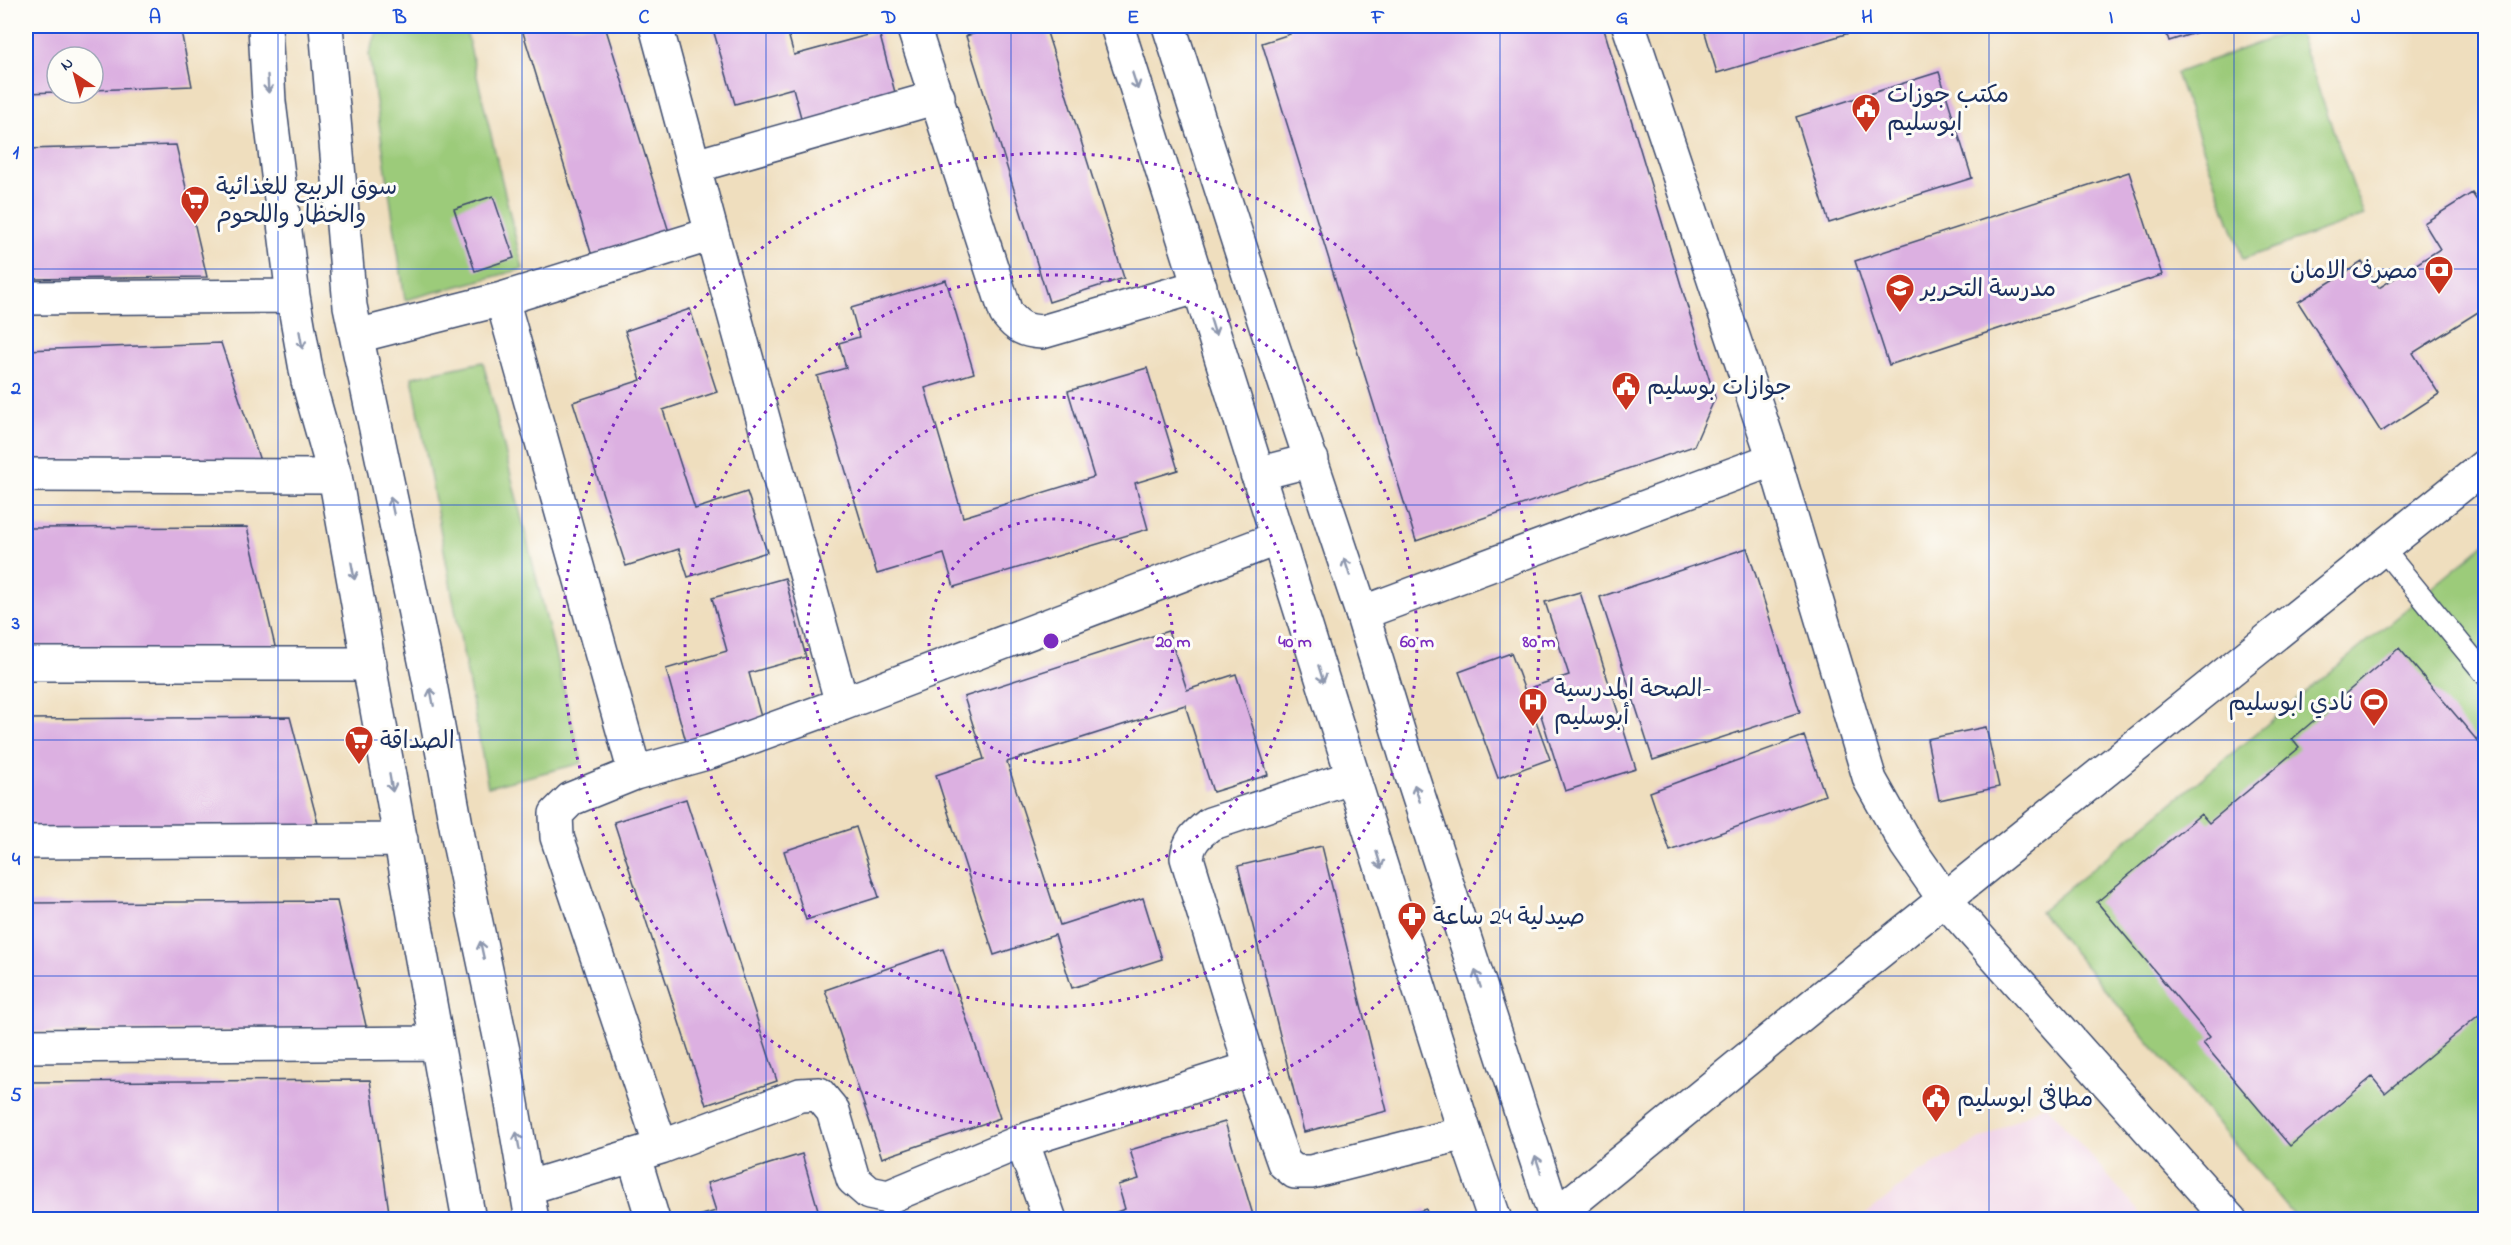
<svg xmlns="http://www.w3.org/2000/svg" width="2511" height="1245" font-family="'Indie Flower','Playpen Sans Arabic',sans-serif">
<rect width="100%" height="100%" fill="#fdfcf7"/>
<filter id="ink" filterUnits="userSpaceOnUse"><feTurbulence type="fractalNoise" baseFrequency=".0167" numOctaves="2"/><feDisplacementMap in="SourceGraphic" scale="12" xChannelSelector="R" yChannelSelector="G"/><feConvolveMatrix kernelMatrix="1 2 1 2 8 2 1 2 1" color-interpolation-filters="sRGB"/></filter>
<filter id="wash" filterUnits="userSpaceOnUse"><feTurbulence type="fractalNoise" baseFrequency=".008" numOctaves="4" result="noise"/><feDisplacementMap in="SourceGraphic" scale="24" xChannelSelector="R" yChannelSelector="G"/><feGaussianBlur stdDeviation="1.35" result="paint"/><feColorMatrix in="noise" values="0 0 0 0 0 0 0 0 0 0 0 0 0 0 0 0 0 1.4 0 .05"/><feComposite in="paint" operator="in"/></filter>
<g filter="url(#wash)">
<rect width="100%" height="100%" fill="#efdebe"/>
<path fill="#efd0e6" d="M 2046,1104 L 2145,1219 L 1860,1219 L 1918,1173 Z"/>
<path fill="#9ccb7a" stroke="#5c7d6c" stroke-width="1.5" d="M 379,26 L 465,26 L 523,269 L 405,300 L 369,54 Z
M 2297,29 L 2364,216 L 2243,259 L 2176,73 Z
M 483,362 L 582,763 L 488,787 L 412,377 Z
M 2485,544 L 2485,1219 L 2297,1219 L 2040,912 Z"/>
<g id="blocks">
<path fill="#dcb0e1" d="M 26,26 L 180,26 L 192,86 L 93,90 L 93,57 L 57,57 L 57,92 L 26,93 Z
M 521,26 L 605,26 L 669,232 L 592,256 Z
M 712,26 L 786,26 L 794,55 L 879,32 L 897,100 L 803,125 L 793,88 L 735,104 Z
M 999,26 L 1045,26 L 1124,278 L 1049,302 L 966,36 Z
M 1288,26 L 1603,26 L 1715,398 L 1694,446 L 1416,541 L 1262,43 L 1290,34 Z
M 1703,26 L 1872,26 L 1717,73 Z
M 2164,26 L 2217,26 L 2169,41 Z
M 1939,72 L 1972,178 L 1829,223 L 1796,117 Z
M 176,145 L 207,277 L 26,279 L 26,149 Z
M 2129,172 L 2162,275 L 1889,365 L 1855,261 Z
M 2472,193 L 2486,214 L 2486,307 L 2413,353 L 2439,394 L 2381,432 L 2298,302 L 2362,262 L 2379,288 L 2440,249 L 2424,223 Z
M 493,196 L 514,258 L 475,271 L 454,209 Z
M 946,280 L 974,373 L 925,388 L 963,517 L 1094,477 L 1068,391 L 1147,368 L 1178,470 L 1135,483 L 1148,529 L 954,587 L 944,554 L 877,574 L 817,376 L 846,368 L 839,343 L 859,337 L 851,308 Z
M 690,309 L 717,392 L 663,410 L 695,509 L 747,492 L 767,552 L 688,577 L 679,549 L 626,566 L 573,402 L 641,380 L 625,331 Z
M 221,343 L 263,470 L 26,473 L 26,350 Z
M 247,527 L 278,659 L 26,656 L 26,528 Z
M 1747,548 L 1800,712 L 1653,760 L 1600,597 Z
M 785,578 L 806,657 L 749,673 L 764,728 L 688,749 L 666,669 L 727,651 L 712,598 Z
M 1580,592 L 1636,769 L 1565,791 L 1532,687 L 1569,675 L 1545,602 Z
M 1168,631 L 1187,690 L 1236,674 L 1268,775 L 1213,792 L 1185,705 L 1007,762 L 1060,925 L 1143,898 L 1162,959 L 1072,988 L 1055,935 L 994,955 L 936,775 L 984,759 L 964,697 Z
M 2399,648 L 2486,751 L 2486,1009 L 2385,1093 L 2372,1077 L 2290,1146 L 2203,1043 L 2210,1037 L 2097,902 L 2201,814 L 2209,823 L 2299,748 L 2292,739 Z
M 1511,653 L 1550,759 L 1498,778 L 1459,672 Z
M 290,717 L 320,831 L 26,836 L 26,719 Z
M 1986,727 L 1999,787 L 1939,800 L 1927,739 Z
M 1804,736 L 1825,795 L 1670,851 L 1650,792 Z
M 686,799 L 777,1081 L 706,1105 L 614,822 Z
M 856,827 L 879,897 L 806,920 L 784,851 Z
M 1322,846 L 1387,1111 L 1304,1132 L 1238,866 Z
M 337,901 L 367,1030 L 26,1032 L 26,903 Z
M 943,949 L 1000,1118 L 882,1158 L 825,990 Z
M 370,1080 L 390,1219 L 26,1220 L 26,1082 Z
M 1225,1122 L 1253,1215 L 1236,1220 L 1093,1220 L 1125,1209 L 1118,1185 L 1139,1179 L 1130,1150 Z
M 802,1154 L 821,1220 L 696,1220 L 695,1217 L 716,1211 L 707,1183 Z
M 1426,1209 L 1429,1220 L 1394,1220 L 1394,1219 Z"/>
</g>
</g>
<g filter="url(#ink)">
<use href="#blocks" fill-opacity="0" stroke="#3b496c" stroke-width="1.5"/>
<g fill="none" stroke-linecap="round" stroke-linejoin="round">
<g stroke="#3b496c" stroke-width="24">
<path id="lane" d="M 2382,548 L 2486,675"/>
</g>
<g stroke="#3b496c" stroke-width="36">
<path id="street" d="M 265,26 L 269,102 L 293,296 L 308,381 L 335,476 L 469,1220
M 326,26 L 350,306 L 430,684 L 460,847 L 503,1051 L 532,1220
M 913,26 L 1006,313 C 1017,327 1024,331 1042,332 L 1200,286
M 1629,26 L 1774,459 L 1870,780 L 1906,844 L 1945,900 L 2230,1220
M 695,166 L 938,97
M 26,298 L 293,296
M 502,299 L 635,773 L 710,752 L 842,704 L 712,234
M 357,336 L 502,299 L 712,234 L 656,26
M 26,475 L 335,476
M 1362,613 L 1774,459
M 26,664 L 370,664
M 842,704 L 1278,538
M 1353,777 L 1210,824 C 1196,835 1189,841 1187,858 L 1251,1068 L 1284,1163 L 1295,1172 L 1311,1172 L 1465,1133
M 26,842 L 401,840
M 26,1046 L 436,1043
M 1022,1141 L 1050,1220
M 661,1147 L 800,1095 L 819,1094 L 833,1111 L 853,1179 L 869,1193 L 888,1197 L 1022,1141 L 1251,1068
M 634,1157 L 653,1220
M 526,1188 L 661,1147 L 557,837 L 556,814 L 571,799 L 635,773
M 1555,1216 L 1823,997 L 2486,465"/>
</g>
<g stroke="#3b496c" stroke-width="36">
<path id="secondary" d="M 1117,26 L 1465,1133 L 1495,1220
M 1169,26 L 1250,278 L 1362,613 L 1410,770 L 1556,1220
M 1257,474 L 1312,460"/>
</g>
<use href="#lane" stroke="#fff" stroke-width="21"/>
<use href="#street" stroke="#fff" stroke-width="33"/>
<use href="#secondary" stroke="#fff" stroke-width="33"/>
</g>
<defs><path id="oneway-shaft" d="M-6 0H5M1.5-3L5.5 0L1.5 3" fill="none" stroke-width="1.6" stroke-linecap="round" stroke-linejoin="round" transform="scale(1.5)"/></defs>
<g stroke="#8d97ae">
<use href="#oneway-shaft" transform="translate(1135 81) rotate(72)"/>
<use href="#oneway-shaft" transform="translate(268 84) rotate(87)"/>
<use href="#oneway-shaft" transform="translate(1213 327) rotate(73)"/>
<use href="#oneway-shaft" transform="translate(301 340) rotate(80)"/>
<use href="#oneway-shaft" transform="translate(392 506) rotate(-102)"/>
<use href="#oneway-shaft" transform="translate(1347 567) rotate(-108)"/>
<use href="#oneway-shaft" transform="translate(353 571) rotate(79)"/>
<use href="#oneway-shaft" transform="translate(1321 674) rotate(73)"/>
<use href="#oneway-shaft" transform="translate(432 697) rotate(-101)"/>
<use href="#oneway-shaft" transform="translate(391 783) rotate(80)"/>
<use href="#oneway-shaft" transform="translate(1417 793) rotate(-108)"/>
<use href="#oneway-shaft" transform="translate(1379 860) rotate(73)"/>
<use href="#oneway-shaft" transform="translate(482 950) rotate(-102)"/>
<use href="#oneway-shaft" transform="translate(1478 979) rotate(-108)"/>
<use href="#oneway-shaft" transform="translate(518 1141) rotate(-100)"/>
<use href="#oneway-shaft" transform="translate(1538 1164) rotate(-108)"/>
</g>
</g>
<path fill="none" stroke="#1d4ed8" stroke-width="1.5" stroke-opacity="0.55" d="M 278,26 L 278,1220M 522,26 L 522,1220M 766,26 L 766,1220M 1011,26 L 1011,1220M 1256,26 L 1256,1220M 1500,26 L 1500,1220M 1744,26 L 1744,1220M 1989,26 L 1989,1220M 2234,26 L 2234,1220M 26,269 L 2486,269M 26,505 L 2486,505M 26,740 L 2486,740M 26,976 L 2486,976"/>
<g fill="none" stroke="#7b2cbf" stroke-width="3" stroke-dasharray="3 6">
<circle cx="1051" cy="641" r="122"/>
<circle cx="1051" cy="641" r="244"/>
<circle cx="1051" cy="641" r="366"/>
<circle cx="1051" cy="641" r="488"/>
</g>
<defs>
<g id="civic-pin" transform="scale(1.5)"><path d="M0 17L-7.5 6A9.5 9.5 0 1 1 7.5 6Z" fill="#c8321e" stroke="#fdfcf7"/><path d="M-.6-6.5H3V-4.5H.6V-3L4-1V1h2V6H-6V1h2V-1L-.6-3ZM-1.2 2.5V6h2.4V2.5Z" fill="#fff"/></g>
<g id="supermarket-pin" transform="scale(1.5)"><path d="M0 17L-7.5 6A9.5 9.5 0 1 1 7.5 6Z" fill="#c8321e" stroke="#fdfcf7"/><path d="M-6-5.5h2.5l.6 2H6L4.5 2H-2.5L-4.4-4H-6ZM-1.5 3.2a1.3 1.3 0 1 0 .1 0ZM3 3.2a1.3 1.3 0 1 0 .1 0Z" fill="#fff"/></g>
<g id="bank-pin" transform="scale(1.5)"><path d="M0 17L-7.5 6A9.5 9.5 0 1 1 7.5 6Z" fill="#c8321e" stroke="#fdfcf7"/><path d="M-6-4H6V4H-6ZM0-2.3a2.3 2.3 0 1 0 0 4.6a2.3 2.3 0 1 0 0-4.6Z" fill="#fff"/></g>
<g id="school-pin" transform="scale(1.5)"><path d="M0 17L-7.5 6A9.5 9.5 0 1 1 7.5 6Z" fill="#c8321e" stroke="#fdfcf7"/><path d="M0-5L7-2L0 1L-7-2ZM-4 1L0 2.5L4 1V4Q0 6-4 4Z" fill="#fff"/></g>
<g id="hospital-pin" transform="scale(1.5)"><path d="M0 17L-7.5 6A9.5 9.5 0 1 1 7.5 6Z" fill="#c8321e" stroke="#fdfcf7"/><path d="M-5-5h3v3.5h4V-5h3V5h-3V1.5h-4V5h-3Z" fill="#fff"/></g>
<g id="stadium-pin" transform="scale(1.5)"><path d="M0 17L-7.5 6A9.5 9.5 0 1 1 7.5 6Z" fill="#c8321e" stroke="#fdfcf7"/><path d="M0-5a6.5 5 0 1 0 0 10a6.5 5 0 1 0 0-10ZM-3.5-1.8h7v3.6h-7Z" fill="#fff"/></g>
<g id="pharmacy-pin" transform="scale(1.5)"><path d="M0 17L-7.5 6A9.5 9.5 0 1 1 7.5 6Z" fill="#c8321e" stroke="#fdfcf7"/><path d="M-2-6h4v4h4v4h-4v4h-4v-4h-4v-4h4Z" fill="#fff"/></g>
</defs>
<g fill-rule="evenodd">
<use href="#civic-pin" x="1866" y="108"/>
<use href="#supermarket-pin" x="195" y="200"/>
<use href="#bank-pin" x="2439" y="270"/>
<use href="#school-pin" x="1900" y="288"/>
<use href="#civic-pin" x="1626" y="386"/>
<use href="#hospital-pin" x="1533" y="702"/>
<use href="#stadium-pin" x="2374" y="702"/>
<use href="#supermarket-pin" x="359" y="740"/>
<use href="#pharmacy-pin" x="1412" y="916"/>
<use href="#civic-pin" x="1936" y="1098"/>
</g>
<g text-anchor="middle" stroke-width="6" stroke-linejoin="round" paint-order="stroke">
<g font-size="24" fill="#1b2f5e" stroke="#fdfcf7" text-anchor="start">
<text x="1887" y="102">مكتب جوزات<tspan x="1887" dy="28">ابوسليم</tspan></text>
<text x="216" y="194">سوق الربيع للغذائية<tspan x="216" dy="28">والخظار واللحوم</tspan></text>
<text x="2418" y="278" text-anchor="end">مصرف الامان</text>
<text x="1921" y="296">مدرسة التحرير</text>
<text x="1647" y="394">جوازات بوسليم</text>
<text x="1554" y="696">الصحة المدرسية-<tspan x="1554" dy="28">أبوسليم</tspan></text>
<text x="2353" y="710" text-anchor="end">نادي ابوسليم</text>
<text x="380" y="748">الصداقة</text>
<text x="1433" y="924">صيدلية 24 ساعة</text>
<text x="1957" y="1106">مطافئ ابوسليم</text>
</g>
</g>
<circle cx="1051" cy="641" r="9" fill="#7b2cbf" stroke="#fdfcf7" stroke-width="3"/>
<g font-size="18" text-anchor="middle" font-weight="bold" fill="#7b2cbf" stroke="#fdfcf7" stroke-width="6" stroke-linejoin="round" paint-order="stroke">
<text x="1173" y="647">20 m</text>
<text x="1295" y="647">40 m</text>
<text x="1417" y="647">60 m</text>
<text x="1539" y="647">80 m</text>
</g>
<rect width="2511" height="1245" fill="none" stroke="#fdfcf7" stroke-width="66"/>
<g transform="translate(75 75) rotate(324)"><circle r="28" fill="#fdfcf7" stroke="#a3aaba" stroke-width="1.5"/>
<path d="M0-4.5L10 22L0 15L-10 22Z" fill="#c8321e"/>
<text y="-9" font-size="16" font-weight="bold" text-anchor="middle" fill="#1b2f5e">N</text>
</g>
<rect x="33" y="33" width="2445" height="1179" fill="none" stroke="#1d4ed8" stroke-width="2"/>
<g font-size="20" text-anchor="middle" font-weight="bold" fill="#1d4ed8">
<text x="155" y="23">A</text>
<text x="400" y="23">B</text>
<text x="644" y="23">C</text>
<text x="889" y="23">D</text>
<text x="1133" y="23">E</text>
<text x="1378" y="23">F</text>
<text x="1622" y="23">G</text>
<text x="1867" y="23">H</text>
<text x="2111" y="23">I</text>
<text x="2356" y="23">J</text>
<text x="16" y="158">1</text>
<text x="16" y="394">2</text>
<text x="16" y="629">3</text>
<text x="16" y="865">4</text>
<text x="16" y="1101">5</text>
</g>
</svg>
